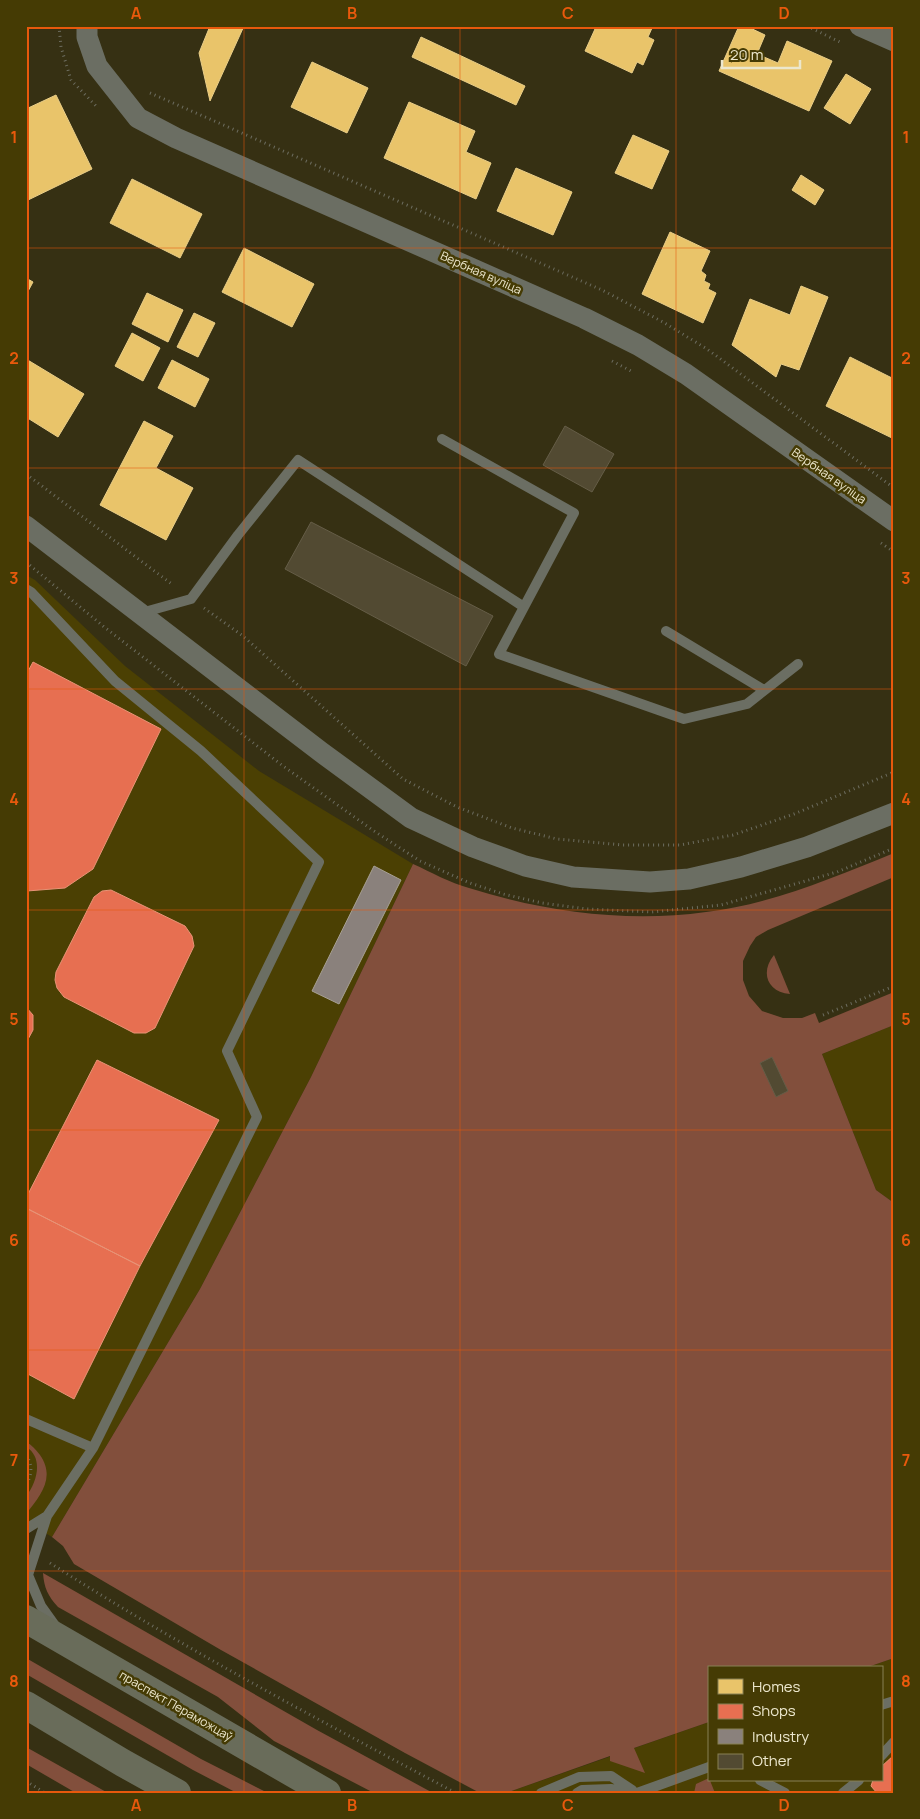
<svg xmlns="http://www.w3.org/2000/svg" width="920" height="1819" font-family="Manrope,sans-serif">
<rect width="100%" height="100%" fill="#363013"/>
<path fill="#4b4003" d="M 26,575 L 35,580 L 125,666 L 259,771 L 413,864 L 311,1077 L 200,1289 L 52,1537 L 26,1521 Z
M 894,1025 L 894,1203 L 876,1190 L 822,1054 Z
M 894,1658 L 894,1793 L 506,1793 L 709,1722 L 709,1780 L 881,1780 L 881,1668 L 865,1668 Z"/>
<path fill="#824f3c" d="M 894,853 L 894,877 L 768,930 L 756,937 L 750,946 L 743,961 L 743,980 L 749,996 L 762,1011 L 783,1018 L 802,1018 L 815,1013 L 819,1023 L 894,992 L 894,1025 L 822,1054 L 876,1190 L 894,1203 L 894,1658 L 865,1668 L 709,1668 L 709,1722 L 634,1748 L 645,1773 L 610,1761 L 610,1756 L 506,1793 L 480,1793 L 405,1753 L 221,1650 L 74,1564 L 63,1546 L 52,1537 L 200,1289 L 311,1077 L 413,864 C 431,872 450,883 469,888 C 545,912 627,923 706,912 C 771,904 833,878 894,853 Z
M 774,955 L 790,994 C 767,992 760,972 774,955 Z
M 26,1442 C 32,1445 36,1450 40,1455 C 56,1478 40,1496 26,1514 L 26,1496 C 37,1483 44,1457 26,1447 Z
M 43,1573 L 317,1730 L 433,1793 L 374,1793 L 274,1741 L 218,1697 L 58,1607 C 48,1596 44,1588 43,1573 Z
M 26,1658 L 201,1759 L 268,1793 L 237,1793 L 193,1770 L 26,1674 Z
M 26,1747 L 108,1793 L 76,1793 L 26,1764 Z
M 709,1778 L 715,1793 L 694,1793 L 696,1784 Z"/>
<path fill="#e9c46a" stroke="#eace88" d="M 210,26 L 244,26 L 210,101 L 199,53 Z
M 589,26 L 648,26 L 652,28 L 648,37 L 654,40 L 643,65 L 637,62 L 632,73 L 585,51 L 595,29 Z
M 739,26 L 746,26 L 765,35 L 757,54 L 778,63 L 787,41 L 832,61 L 809,111 L 719,71 Z
M 421,37 L 525,86 L 516,105 L 412,57 Z
M 312,62 L 368,88 L 347,133 L 291,107 Z
M 846,74 L 871,89 L 850,124 L 824,108 Z
M 56,95 L 92,169 L 26,201 L 26,109 Z
M 409,102 L 475,131 L 466,152 L 491,163 L 476,199 L 384,158 Z
M 633,135 L 669,151 L 652,189 L 615,173 Z
M 516,168 L 572,192 L 553,235 L 497,211 Z
M 801,175 L 824,190 L 815,205 L 792,190 Z
M 132,179 L 202,214 L 180,258 L 110,223 Z
M 670,232 L 710,251 L 701,271 L 706,275 L 704,281 L 710,284 L 708,289 L 716,293 L 703,323 L 642,294 Z
M 244,248 L 314,284 L 292,327 L 222,292 Z
M 26,278 L 33,282 L 26,295 Z
M 801,286 L 828,297 L 799,370 L 781,364 L 776,377 L 732,345 L 750,299 L 790,315 Z
M 147,293 L 183,310 L 168,342 L 132,324 Z
M 194,313 L 215,323 L 198,357 L 177,347 Z
M 132,333 L 160,348 L 143,381 L 115,366 Z
M 850,357 L 894,379 L 894,434 L 892,438 L 826,406 Z
M 26,359 L 84,394 L 58,437 L 26,417 Z
M 172,360 L 209,379 L 195,407 L 158,388 Z
M 144,421 L 173,436 L 156,468 L 193,488 L 166,540 L 100,505 Z"/>
<path fill="#e76f51" stroke="#e89376" d="M 33,662 L 161,729 L 93,869 L 65,888 L 27,891 L 26,675 Z
M 111,890 L 185,926 L 192,936 L 194,946 L 155,1028 L 146,1033 L 134,1033 L 64,997 L 57,988 L 55,980 L 56,972 L 94,897 L 102,891 Z
M 26,1007 L 33,1015 L 33,1030 L 26,1043 Z
M 97,1060 L 219,1120 L 140,1266 L 26,1208 L 26,1198 Z
M 26,1208 L 140,1266 L 74,1399 L 26,1373 Z
M 894,1755 L 894,1793 L 877,1793 L 871,1786 L 873,1780 L 881,1780 L 881,1767 Z"/>
<path fill="#8a817c" stroke="#a7a094" d="M 374,866 L 401,880 L 339,1004 L 312,991 Z"/>
<path fill="#524a32" stroke="#655d47" d="M 565,426 L 614,454 L 592,492 L 543,465 Z
M 311,522 L 493,616 L 466,666 L 285,569 Z
M 772,1057 L 788,1091 L 776,1097 L 760,1063 Z"/>
<g fill="none" stroke-linecap="round" stroke-linejoin="round">
<path stroke="#6d6d60" stroke-width="3" stroke-dasharray="1 4" stroke-linecap="butt" d="M 59,26 L 61,47 L 71,80 L 98,108
M 807,26 L 842,43
M 150,93 L 602,290 L 663,322 L 707,349 L 894,488
M 612,361 L 631,371
M 26,474 L 173,585
M 881,543 L 894,552
M 26,562 L 103,626 L 283,766 L 374,831 L 420,861 L 470,883 L 503,894 L 542,903 L 587,909 L 652,912 L 721,905 L 837,872 L 894,848
M 204,608 L 243,636 L 403,779 L 457,807 L 512,828 L 557,839 L 623,845 L 680,845 L 733,835 L 794,814 L 894,772
M 823,1015 L 894,986
M 26,1455 C 33,1465 32,1475 26,1485
M 50,1563 C 181,1647 319,1720 456,1793
M 26,1781 L 45,1793"/>
<path stroke="#6b6e63" stroke-width="10" d="M 442,439 L 574,513 L 524,607
M 26,589 L 31,592 L 115,681 L 201,751 L 319,862 L 227,1051 L 257,1117 L 93,1448
M 141,613 L 191,599 L 238,535 L 298,460 L 524,607 L 499,654 L 684,719 L 747,704 L 798,664
M 666,631 L 764,690
M 26,1419 L 93,1448 L 47,1516 L 28,1575 L 41,1606 L 56,1627
M 26,1529 L 47,1516
M 881,1705 L 894,1701
M 881,1756 L 894,1742
M 760,1780 L 785,1793
M 541,1793 L 579,1777 L 611,1776 L 632,1790
M 577,1793 L 582,1790 L 611,1789 L 637,1793 L 709,1767
M 843,1793 L 859,1780"/>
<path stroke="#6b6e63" stroke-width="21" d="M 87,26 L 87,37 L 97,66 L 138,118 L 176,138 L 584,318 L 638,345 L 686,374 L 894,521
M 860,26 L 894,41
M 26,526 L 321,752 L 411,818 L 473,847 L 525,866 L 573,877 L 650,882 L 689,879 L 741,867 L 807,847 L 894,813"/>
<path stroke="#696c5a" stroke-width="28" d="M 26,1619 L 327,1793
M 26,1705 L 123,1763 L 177,1793"/>
</g>
<path fill="none" stroke="#e8590c" stroke-width="1" stroke-opacity="0.55" d="M 244,26 L 244,1793M 460,26 L 460,1793M 676,26 L 676,1793M 26,248 L 894,248M 26,468 L 894,468M 26,689 L 894,689M 26,910 L 894,910M 26,1130 L 894,1130M 26,1350 L 894,1350M 26,1571 L 894,1571"/>
<g text-anchor="middle" stroke-width="5" stroke-linejoin="round" paint-order="stroke">
<g font-size="12" fill="#ece7cd" stroke="#453b04">
<text transform="translate(481 273) rotate(24)" y="4">Вербная вуліца</text>
<text transform="translate(829 476) rotate(35)" y="4">Вербная вуліца</text>
<text transform="translate(176 1706) rotate(30)" y="4">праспект Пераможцаў</text>
</g>
</g>
<rect width="920" height="1819" fill="none" stroke="#453b04" stroke-width="55"/>
<rect x="708" y="1666" width="175" height="115" fill="#453b04" stroke="#888054"/>
<rect x="718" y="1679" width="25" height="15" fill="#e9c46a" stroke="#888054"/>
<text x="752" y="1692" font-size="15" fill="#ece7cd">Homes</text>
<rect x="718" y="1704" width="25" height="15" fill="#e76f51" stroke="#888054"/>
<text x="752" y="1716" font-size="15" fill="#ece7cd">Shops</text>
<rect x="718" y="1729" width="25" height="15" fill="#8a817c" stroke="#888054"/>
<text x="752" y="1742" font-size="15" fill="#ece7cd">Industry</text>
<rect x="718" y="1754" width="25" height="15" fill="#524a32" stroke="#888054"/>
<text x="752" y="1766" font-size="15" fill="#ece7cd">Other</text>
<path d="M722 60v8h78v-8" fill="none" stroke="#ece7cd" stroke-width="2.5"/>
<text x="730" y="60" font-size="15" fill="#ece7cd" stroke="#453b04" stroke-width="4" paint-order="stroke">20 m</text>
<rect x="28" y="28" width="864" height="1764" fill="none" stroke="#e8590c" stroke-width="2"/>
<g font-size="16" text-anchor="middle" font-weight="bold" fill="#e8590c">
<text x="136" y="19">A</text>
<text x="352" y="19">B</text>
<text x="568" y="19">C</text>
<text x="784" y="19">D</text>
<text x="14" y="143">1</text>
<text x="906" y="143">1</text>
<text x="14" y="364">2</text>
<text x="906" y="364">2</text>
<text x="14" y="584">3</text>
<text x="906" y="584">3</text>
<text x="14" y="805">4</text>
<text x="906" y="805">4</text>
<text x="14" y="1025">5</text>
<text x="906" y="1025">5</text>
<text x="14" y="1246">6</text>
<text x="906" y="1246">6</text>
<text x="14" y="1466">7</text>
<text x="906" y="1466">7</text>
<text x="14" y="1687">8</text>
<text x="906" y="1687">8</text>
<text x="136" y="1811">A</text>
<text x="352" y="1811">B</text>
<text x="568" y="1811">C</text>
<text x="784" y="1811">D</text>
</g>
</svg>
